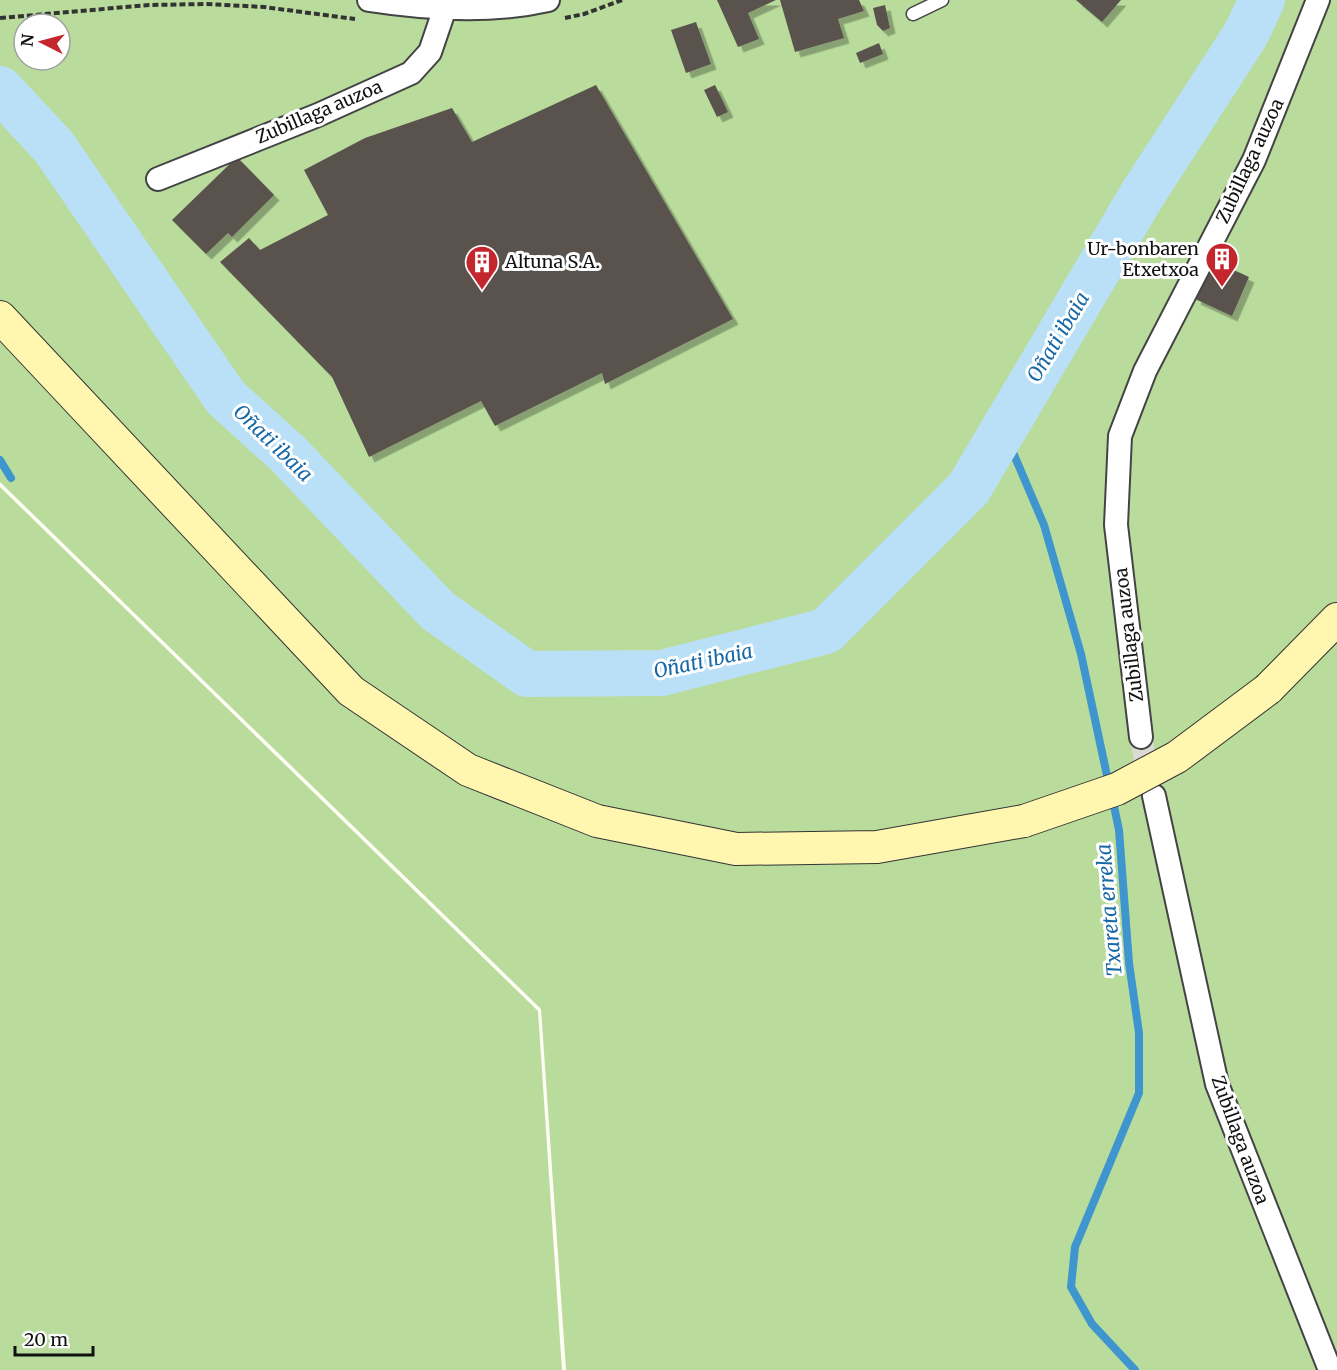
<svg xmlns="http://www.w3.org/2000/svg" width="1337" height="1370" font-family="Merriweather,serif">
<defs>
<filter id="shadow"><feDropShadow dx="5.5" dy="5.5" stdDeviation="0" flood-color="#0004"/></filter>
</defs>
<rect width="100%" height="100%" fill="#fffdf5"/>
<path fill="#b9dc9c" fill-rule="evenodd" d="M 0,0 L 1337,0 L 1337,1370 L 566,1370 L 541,1009 L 0,482 ZM 24,24 L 60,24 L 60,60 L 24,60 Z
M 0,487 L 538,1011 L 562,1370 L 0,1370 Z"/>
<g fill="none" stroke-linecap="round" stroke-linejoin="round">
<path stroke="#3f96cf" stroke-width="8" d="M 1003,429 L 1044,525 L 1081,654 L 1109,785
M 0,460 L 11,478
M 1112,797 L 1119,830 L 1129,963 L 1139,1033 L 1139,1093 L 1075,1247 L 1071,1287 L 1092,1324 L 1135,1370"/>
<path stroke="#b9e0f7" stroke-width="46" d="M 0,89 L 54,147 L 226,398 L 287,453 L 438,611 L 527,674 L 662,673 L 826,631 L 969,488 L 1142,195 L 1246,34 L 1262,0"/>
</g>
<path fill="#5a524d" filter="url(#shadow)" d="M 717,0 L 776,0 L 748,13 L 759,39 L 738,47 Z
M 780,0 L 859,0 L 864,11 L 838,19 L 844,38 L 795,52 Z
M 1076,0 L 1121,0 L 1102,22 Z
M 885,5 L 890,28 L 883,31 L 877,25 L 873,8 Z
M 696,22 L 711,64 L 686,73 L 671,30 Z
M 879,43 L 883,54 L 860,63 L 856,53 Z
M 596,85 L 733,319 L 605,384 L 602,373 L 495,426 L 481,401 L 369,457 L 332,377 L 220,262 L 249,238 L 260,250 L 328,215 L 304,170 L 365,138 L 452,108 L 472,142 Z
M 715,85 L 728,112 L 717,117 L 704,90 Z
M 237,157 L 274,195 L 232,237 L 228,233 L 206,254 L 172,220 Z
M 1212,260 L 1249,277 L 1232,316 L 1195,299 Z"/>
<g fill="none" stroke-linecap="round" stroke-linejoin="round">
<path stroke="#dbdad3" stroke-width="22" stroke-dasharray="22 11" stroke-linecap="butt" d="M 1141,737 L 1150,787"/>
<g stroke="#444" stroke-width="15">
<path id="lane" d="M 913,14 L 942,0"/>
</g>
<g stroke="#444" stroke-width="26">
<path id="street" d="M 369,0 C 427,9 491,13 548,0
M 158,179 L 318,115 L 411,73 L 430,52 L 445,8
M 1141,737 L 1116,525 L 1120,436 L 1145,371 L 1254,160 L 1318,0
M 1154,796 L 1217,1084 L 1330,1370"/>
</g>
<g stroke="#333" stroke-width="34">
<path id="secondary" d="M 0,317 L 351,691 L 468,770 L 597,821 L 736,849 L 877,847 L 1024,821
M 1268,689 L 1337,619"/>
</g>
<path stroke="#333" stroke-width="4" stroke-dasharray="6 3" stroke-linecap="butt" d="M 0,18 L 149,5 L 207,4 L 264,7 L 355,19
M 565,18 L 584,14 L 622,0"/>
<use href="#lane" stroke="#fff" stroke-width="12"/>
<use href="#street" stroke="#fff" stroke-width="22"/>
<use href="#secondary" stroke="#fff6b0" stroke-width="32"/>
<g stroke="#333" stroke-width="34" stroke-linecap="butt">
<path id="secondary-bridge" d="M 1024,821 L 1117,789 L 1177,757 L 1268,689"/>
</g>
<use href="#secondary-bridge" stroke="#fff6b0" stroke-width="32"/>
</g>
<defs>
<g id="building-pin" transform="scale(1.725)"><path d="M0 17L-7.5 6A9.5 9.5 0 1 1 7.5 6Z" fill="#c4262e" stroke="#fff"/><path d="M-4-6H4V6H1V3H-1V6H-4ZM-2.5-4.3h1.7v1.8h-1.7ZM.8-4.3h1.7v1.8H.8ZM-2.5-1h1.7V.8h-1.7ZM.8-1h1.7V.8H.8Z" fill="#fff"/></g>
</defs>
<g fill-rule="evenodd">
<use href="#building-pin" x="1222" y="259"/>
<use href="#building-pin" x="482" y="262"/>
</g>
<g text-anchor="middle" stroke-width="6" stroke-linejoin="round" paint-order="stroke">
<g font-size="18" fill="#111" stroke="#fff">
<text transform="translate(319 112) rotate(-23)" y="6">Zubillaga auzoa</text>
<text transform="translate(1250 161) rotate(-65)" y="6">Zubillaga auzoa</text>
<text transform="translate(1129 635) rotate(-97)" y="6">Zubillaga auzoa</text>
<text transform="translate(1240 1140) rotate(70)" y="6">Zubillaga auzoa</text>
</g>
<g font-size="18" fill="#111" stroke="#fff" text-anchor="end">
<text x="1199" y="255">Ur-bonbaren<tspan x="1199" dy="21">Etxetxoa</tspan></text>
<text x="505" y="268" text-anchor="start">Altuna S.A.</text>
</g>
<g font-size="20" font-style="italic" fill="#1768a6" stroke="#fff">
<text transform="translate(1058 337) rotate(-59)" y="7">Oñati ibaia</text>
<text transform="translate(273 443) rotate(44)" y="7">Oñati ibaia</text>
<text transform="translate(703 661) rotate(-12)" y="7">Oñati ibaia</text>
<text transform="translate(1109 910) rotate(-95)" y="7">Txareta erreka</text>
</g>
</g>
<g transform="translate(42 42) rotate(276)"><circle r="28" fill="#ffffff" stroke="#a0a0a0" stroke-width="1.5"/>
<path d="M0-4.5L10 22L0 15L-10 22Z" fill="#c4262e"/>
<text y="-9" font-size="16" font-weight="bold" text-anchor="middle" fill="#111111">N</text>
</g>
<path d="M15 1346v9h78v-9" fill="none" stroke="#111111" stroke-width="3"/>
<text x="24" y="1346" font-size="18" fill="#111111" stroke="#ffffff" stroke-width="4.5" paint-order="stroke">20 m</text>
</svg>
